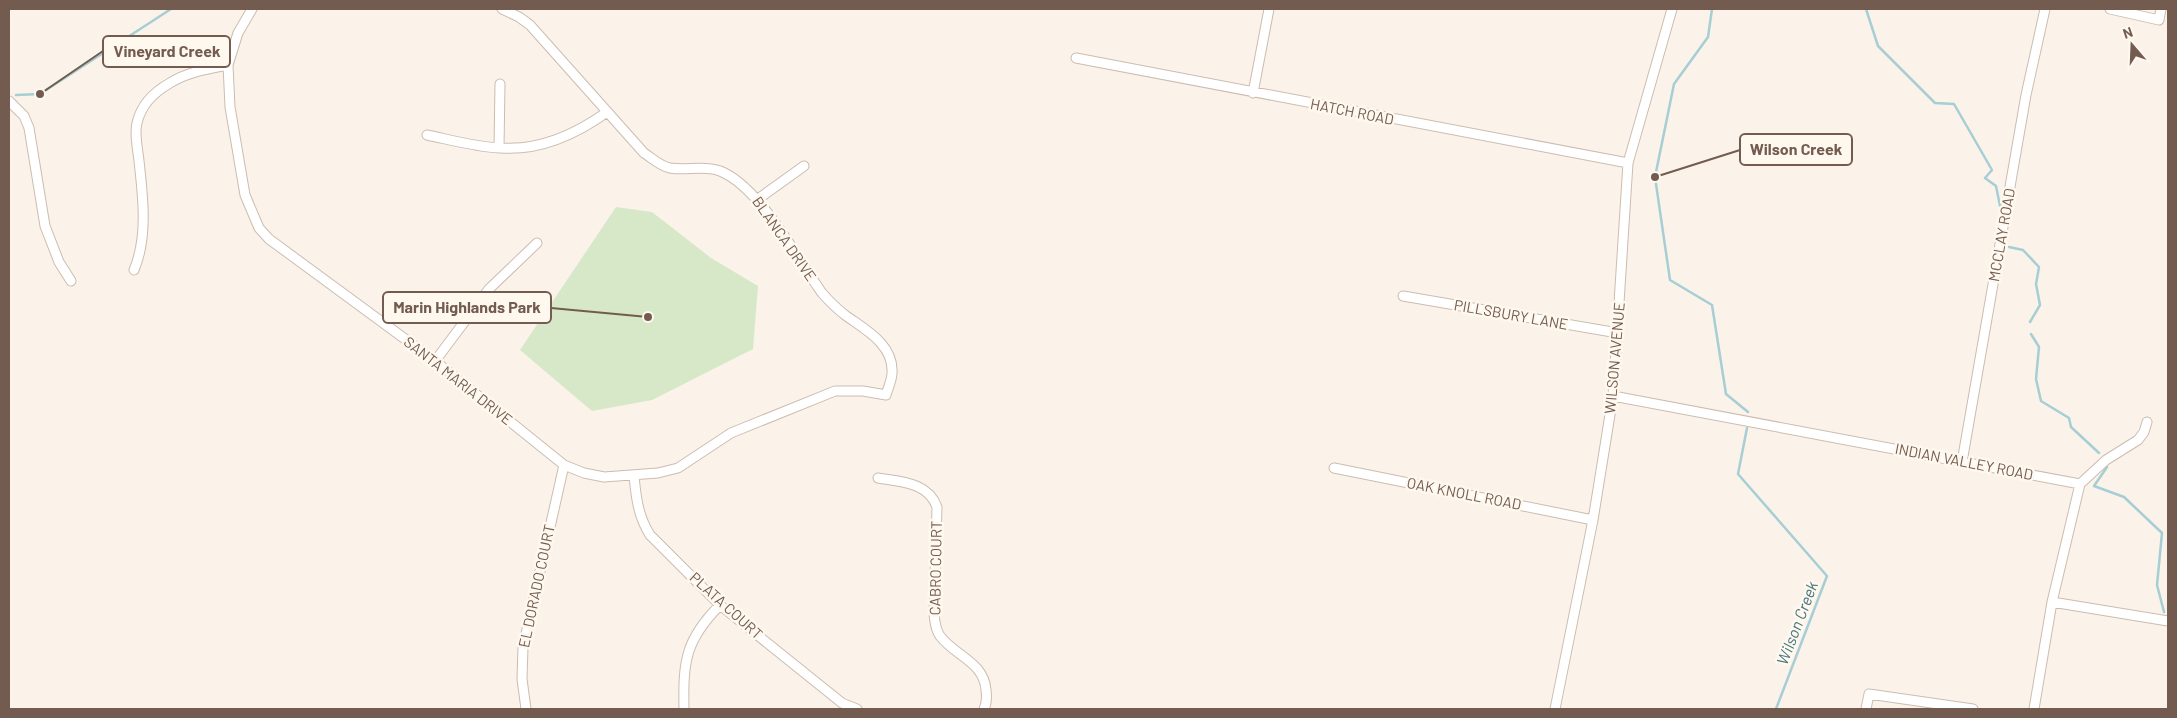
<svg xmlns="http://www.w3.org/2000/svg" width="2177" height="718" font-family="Barlow,sans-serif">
<rect width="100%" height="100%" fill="#fbf3e9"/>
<path fill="#d6e8c8" d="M 616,207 L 652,212 L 711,258 L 758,286 L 753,349 L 652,400 L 592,411 L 520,350 Z"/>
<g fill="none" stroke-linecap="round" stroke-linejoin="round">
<path stroke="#a6ced4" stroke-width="2.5" d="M 1712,9 L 1708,37 L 1674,84 L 1655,177 L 1670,280 L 1712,305 L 1726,394 L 1748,412
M 1866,9 L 1878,46 L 1935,103 L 1954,104 L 1992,170 L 1985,178 L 1996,186 L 2000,206
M 16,95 L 40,94 L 171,9
M 2009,247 L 2023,250 L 2039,267 L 2036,284 L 2040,305 L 2030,322
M 2031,334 L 2039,347 L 2036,379 L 2041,401 L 2069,418 L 2071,427 L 2099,453
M 1747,428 L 1738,474 L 1827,576 L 1776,709
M 2107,467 L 2094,486 L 2124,497 L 2162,533 L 2157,585 L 2164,612"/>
<g stroke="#ccbcb0" stroke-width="11">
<path id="street" d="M 252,9 L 238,33 L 228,65 L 230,107 L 245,195 L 259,228 L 269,239 L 435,361 L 564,465 L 584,473 L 604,477 L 658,473 L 678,468 L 731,433 L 835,391 L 863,391 L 886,395 C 888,388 892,380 892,373 C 894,344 864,329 845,315 C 836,308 829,301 822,293 C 798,259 759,186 720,171 C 703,165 687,171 670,168 C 660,166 652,158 644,153 L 530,25 L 519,17 L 502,9
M 2110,9 L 2159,20 L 2161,9
M 1076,58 L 1628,163
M 1253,93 L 1269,9
M 9,101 L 24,116 L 29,128 L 45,226 L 59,262 L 71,281
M 427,135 C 451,140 476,147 500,148 C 540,151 575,135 607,112
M 499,148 L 500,84
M 758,199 L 804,166
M 134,270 C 148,237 143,197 139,161 C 138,150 134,134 137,123 C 141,105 154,92 170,83 C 187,72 208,69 228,65
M 1403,296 L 1618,333
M 435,361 L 489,289 L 537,243
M 1613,396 L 2080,484 L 2052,602 L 2034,709
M 1962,462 L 2026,95 L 2045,9
M 1334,468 L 1593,520
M 634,476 C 636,497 638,516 650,535 L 720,605 L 842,703 L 857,709
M 878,478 C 901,482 928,482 937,507 L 934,614 C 935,622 935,629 940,636 C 955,656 984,662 986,690 C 987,698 987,703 984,709
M 2080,484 L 2106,460 L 2138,440 L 2144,432 L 2147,422
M 2052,602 L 2168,621
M 526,709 L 522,679 L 523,647 L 564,465
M 684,709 C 683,662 685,640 720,605
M 1555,709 L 1593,520 L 1613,396 L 1628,163 L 1672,9
M 1866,709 L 1869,694 L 1973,709"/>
</g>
<use href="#street" stroke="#fff" stroke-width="9"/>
</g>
<g text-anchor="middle" stroke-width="5" stroke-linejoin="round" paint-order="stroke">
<g font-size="15" fill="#735b4f" stroke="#fef8ef">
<text transform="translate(1352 112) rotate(11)" y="5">HATCH ROAD</text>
<text transform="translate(2002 235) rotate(-80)" y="5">MCCLAY ROAD</text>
<text transform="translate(784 239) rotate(55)" y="5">BLANCA DRIVE</text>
<text transform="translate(1511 315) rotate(10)" y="5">PILLSBURY LANE</text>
<text transform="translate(1615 358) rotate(-85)" y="5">WILSON AVENUE</text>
<text transform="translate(458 381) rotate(38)" y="5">SANTA MARIA DRIVE</text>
<text transform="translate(1964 462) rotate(11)" y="5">INDIAN VALLEY ROAD</text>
<text transform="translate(1464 494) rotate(11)" y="5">OAK KNOLL ROAD</text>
<text transform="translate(936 568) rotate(-89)" y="5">CABRO COURT</text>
<text transform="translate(537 586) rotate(-78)" y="5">EL DORADO COURT</text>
<text transform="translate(726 606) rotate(42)" y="5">PLATA COURT</text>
</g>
<g font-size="16" font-style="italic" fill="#47767e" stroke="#fef8ef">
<text transform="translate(1797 623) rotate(-69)" y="6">Wilson Creek</text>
</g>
</g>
<path fill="none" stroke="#735b4f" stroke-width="2" d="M40 94L103 51M1655 177L1740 150M648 317L551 308"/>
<g fill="#735b4f" stroke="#fef8ef" stroke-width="2">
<circle cx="40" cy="94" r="5"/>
<circle cx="1655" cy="177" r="5"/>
<circle cx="648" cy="317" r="5"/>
</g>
<g fill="#fef8ef" stroke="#735b4f" stroke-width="2">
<rect x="103" y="36" width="127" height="31" rx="5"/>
<rect x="1740" y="134" width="112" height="31" rx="5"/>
<rect x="383" y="292" width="168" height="31" rx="5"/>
</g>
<g font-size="16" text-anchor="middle" font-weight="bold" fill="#735b4f">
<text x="167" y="57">Vineyard Creek</text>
<text x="1796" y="155">Wilson Creek</text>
<text x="467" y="313">Marin Highlands Park</text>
</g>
<rect width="2177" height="718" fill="none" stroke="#735b4f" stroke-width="20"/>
<g transform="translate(2132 45) rotate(341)" stroke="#fef8ef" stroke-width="4" paint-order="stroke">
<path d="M0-4L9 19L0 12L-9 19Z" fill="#735b4f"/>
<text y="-8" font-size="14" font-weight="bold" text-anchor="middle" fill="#735b4f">N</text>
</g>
</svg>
